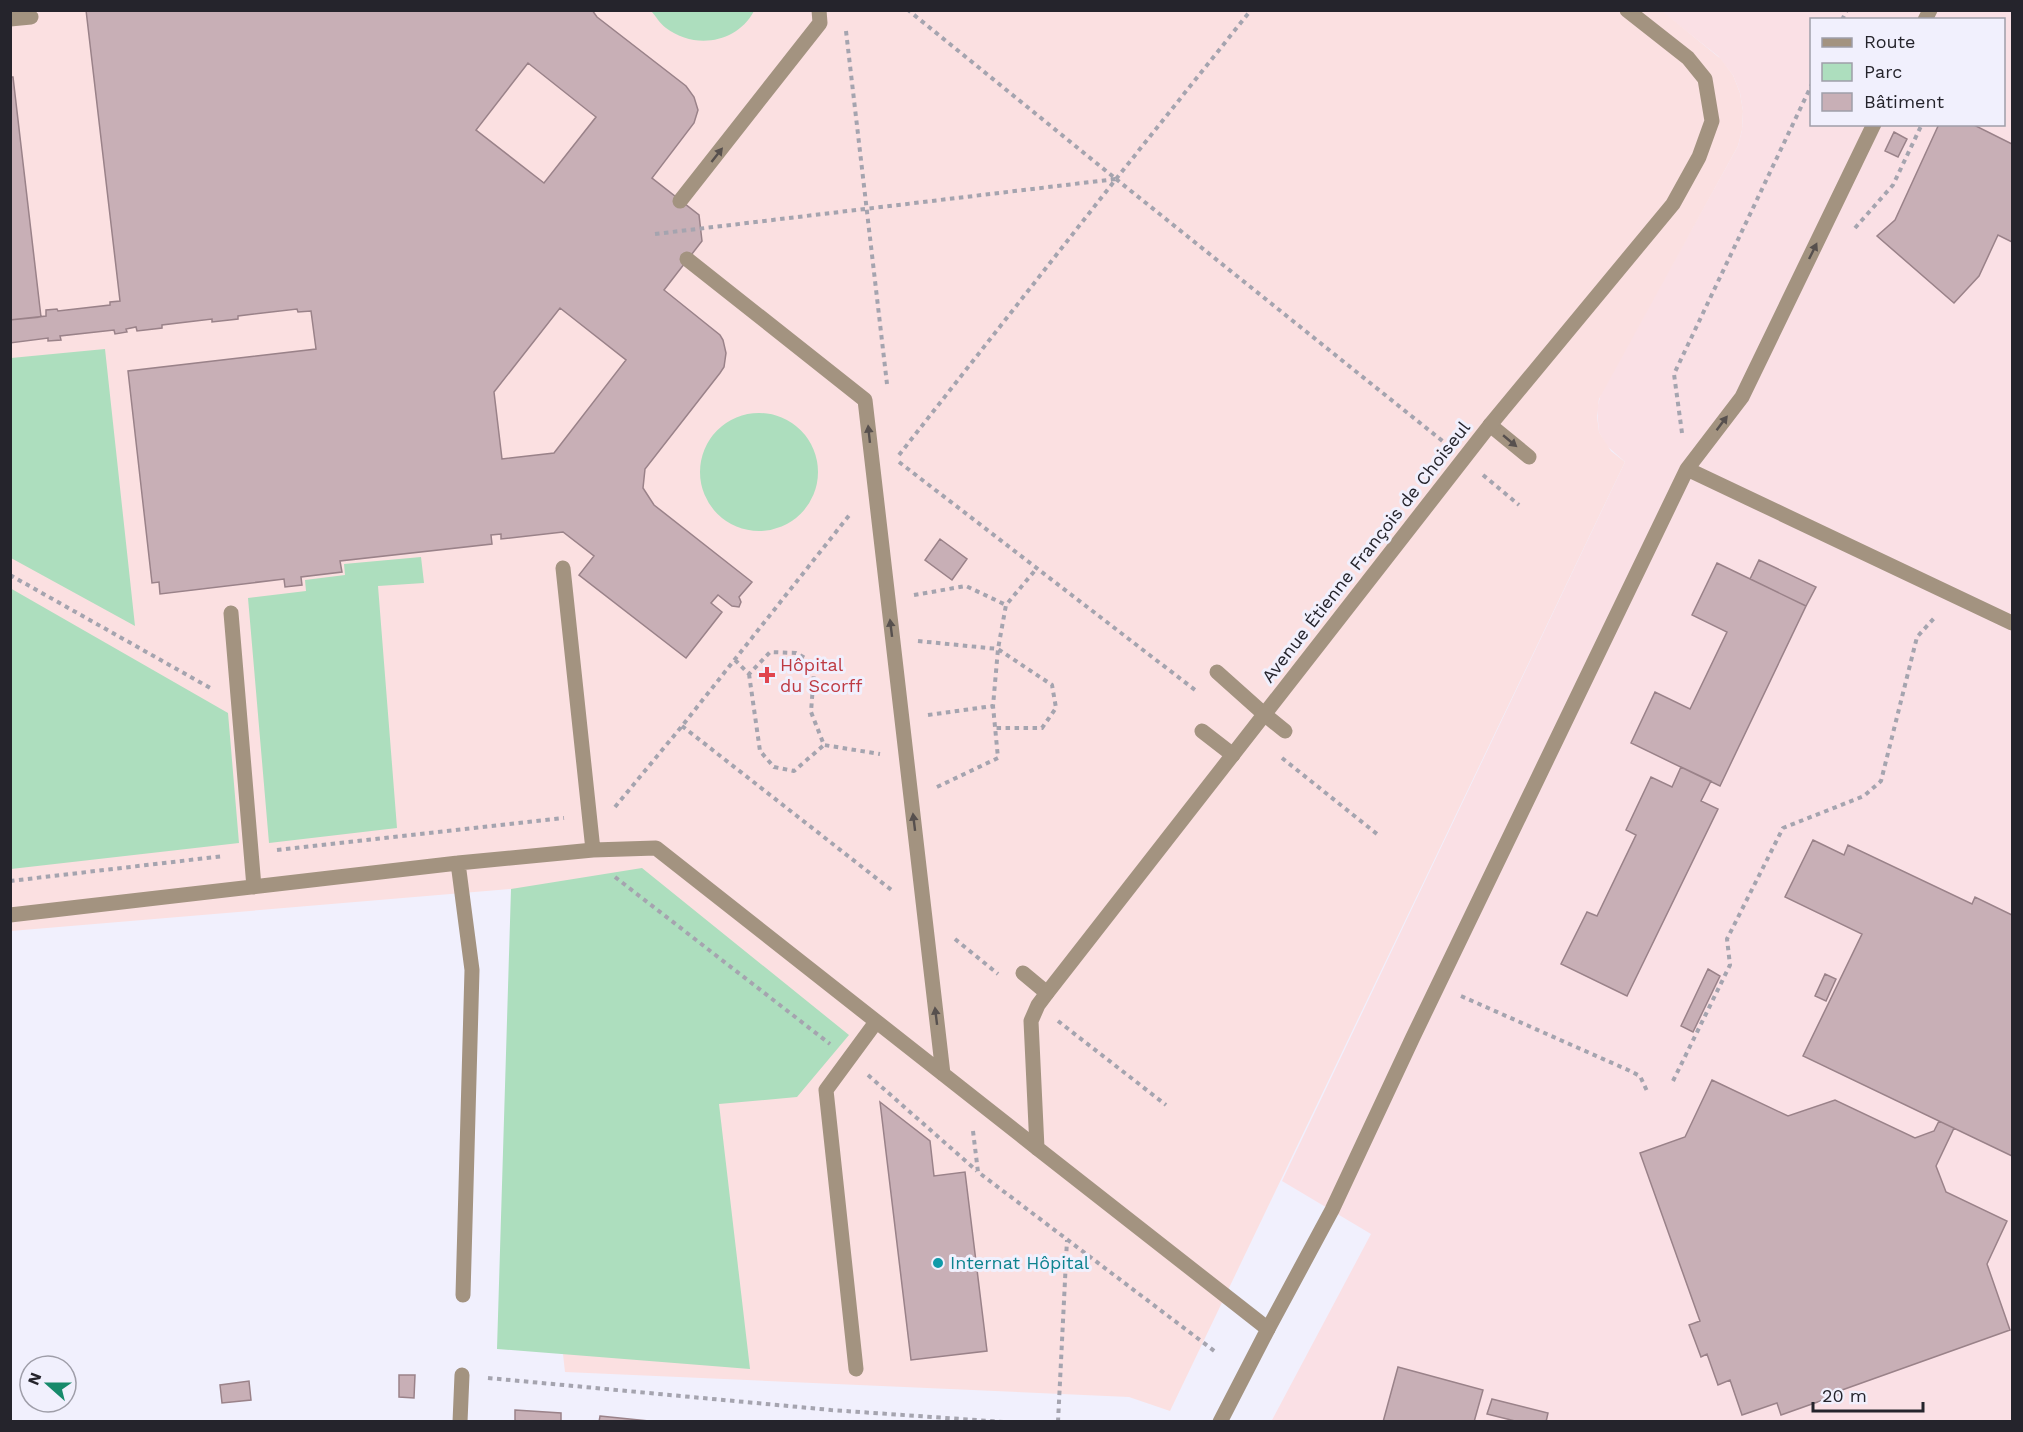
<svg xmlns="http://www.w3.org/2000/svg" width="2023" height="1432" font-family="'Work Sans',sans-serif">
<rect width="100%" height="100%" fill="#f1f0fd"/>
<path fill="#fae0e5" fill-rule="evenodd" d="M 1661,11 L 2012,11 L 2012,1421 L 1271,1422 L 1371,1234 L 1282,1181 L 1625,462 L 1607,446 L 1599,432 L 1597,409 L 1601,393 L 1738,146 L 1742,130 L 1743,111 L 1740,93 L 1733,75 L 1718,56 ZM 1812,20 L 2004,20 L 2004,124 L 1812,124 Z"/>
<path fill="#fbe0e1" d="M 1661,10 L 1721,59 L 1733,75 L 1740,93 L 1743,111 L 1742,130 L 1738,146 L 1599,399 L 1597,416 L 1599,432 L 1611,451 L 1625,462 L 1170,1411 L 1129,1397 L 565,1372 L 511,889 L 11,931 L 11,11 Z"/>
<path fill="#addebe" d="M 651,11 L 754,11 C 737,43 695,50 666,28 C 660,24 656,16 651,11 Z
M 105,349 L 135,626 L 11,558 L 11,358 Z
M700 472a59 59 0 1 1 118 0a59 59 0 1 1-118 0Z
M 421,557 L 424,583 L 378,586 L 397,828 L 269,843 L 248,598 L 306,591 L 305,580 L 345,575 L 344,564 Z
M 10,588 L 228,713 L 239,843 L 11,869 Z
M 642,868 L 849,1035 L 797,1097 L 719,1104 L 750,1369 L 497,1349 L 511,889 Z"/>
<path fill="#c8afb6" stroke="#9a8289" stroke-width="1.5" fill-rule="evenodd" d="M 86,10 L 592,10 L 597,17 L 686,86 L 694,97 L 698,110 L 694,123 L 652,178 L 699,215 L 702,241 L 664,290 L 720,335 L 723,340 L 726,353 L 724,367 L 720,373 L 645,469 L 643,488 L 654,505 L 752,582 L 739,597 L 741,602 L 739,607 L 732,606 L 718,595 L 711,603 L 722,612 L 686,658 L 579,575 L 594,556 L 563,532 L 501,539 L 501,534 L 491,535 L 492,544 L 340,561 L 342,572 L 301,577 L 302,585 L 285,587 L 284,579 L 160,594 L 159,582 L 152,583 L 128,371 L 316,349 L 311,311 L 298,312 L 297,309 L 238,316 L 238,319 L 212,322 L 212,319 L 162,325 L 162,328 L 137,331 L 136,327 L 126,329 L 127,332 L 115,334 L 114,330 L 60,336 L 61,340 L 48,341 L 48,338 L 10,343 L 10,320 L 46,316 L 46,310 L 57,309 L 58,311 L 110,305 L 110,302 L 120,301 ZM 528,63 L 596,117 L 544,183 L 476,130 ZM 560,308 L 626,360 L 554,453 L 502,459 L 494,392 Z
M 10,77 L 13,77 L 41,317 L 10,320 Z
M 1939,124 L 1972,124 L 2012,144 L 2012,242 L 1998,235 L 1979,276 L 1954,303 L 1877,236 L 1895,220 Z
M 1894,132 L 1907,139 L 1898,157 L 1885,151 Z
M 940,539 L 967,559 L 952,580 L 925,560 Z
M 1759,560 L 1816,587 L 1806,606 L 1750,579 Z
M 1717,563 L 1806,606 L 1720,786 L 1631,743 L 1655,692 L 1690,709 L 1727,632 L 1692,615 Z
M 1681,767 L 1711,781 L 1701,801 L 1718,809 L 1627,996 L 1561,964 L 1587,912 L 1597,916 L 1636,835 L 1626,830 L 1651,777 L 1672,787 Z
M 1813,840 L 1844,855 L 1848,845 L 1972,904 L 1975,897 L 2012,915 L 2012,1156 L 1803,1056 L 1862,934 L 1785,897 Z
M 1708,969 L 1720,976 L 1693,1032 L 1681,1026 Z
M 1825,974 L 1836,979 L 1826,1001 L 1815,996 Z
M 1712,1080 L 1788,1116 L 1835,1100 L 1915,1138 L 1934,1131 L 1939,1121 L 1954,1128 L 1936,1166 L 1946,1192 L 2007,1221 L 1987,1264 L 2010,1330 L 1842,1390 L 1843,1393 L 1781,1415 L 1777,1403 L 1742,1415 L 1730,1380 L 1718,1385 L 1707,1354 L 1701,1357 L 1689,1325 L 1700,1321 L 1640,1153 L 1685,1137 Z
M 880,1102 L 930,1141 L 934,1176 L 965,1172 L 987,1351 L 911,1360 Z
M 1398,1367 L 1483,1390 L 1474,1422 L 1383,1422 Z
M 399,1375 L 415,1375 L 414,1398 L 399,1397 Z
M 249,1381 L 251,1400 L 222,1403 L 220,1385 Z
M 1492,1399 L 1548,1413 L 1546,1422 L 1519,1422 L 1487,1414 Z
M 515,1410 L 561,1413 L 561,1422 L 515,1422 Z
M 600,1416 L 659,1422 L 599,1422 Z"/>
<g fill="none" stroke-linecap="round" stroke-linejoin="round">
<path stroke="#a5a4af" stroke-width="4" stroke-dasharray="4.5 4.5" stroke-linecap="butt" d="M 1842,20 L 1847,10
M 846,31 L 887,384
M 1116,179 L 1251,10
M 1855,228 L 1893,185 L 1922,124
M 655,234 L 1116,179 L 908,10
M 1682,433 L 1674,374 L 1812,84
M 899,455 L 1116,179 L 1445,443
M 899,462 L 1195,690
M 1483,475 L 1519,505
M 10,575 L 212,689
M 914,595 L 966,586 L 1006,605
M 918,641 L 998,649 L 1052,685 L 1056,708 L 1042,728 L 995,728
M 735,660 L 749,674 L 770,652 L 796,653 L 807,659 L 814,672 L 811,712 L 824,745 L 880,754
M 749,674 L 760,751 L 774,767 L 794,771 L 824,745
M 928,715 L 993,706
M 682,726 L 894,892
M 1282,758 L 1377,834
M 937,787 L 998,758 L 993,706 L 998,649 L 1006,605 L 1037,568
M 615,807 L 682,726 L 851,513
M 277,850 L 564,818
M 615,877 L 830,1044
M 10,881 L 224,856
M 955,939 L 998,974
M 1461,996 L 1628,1070 L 1640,1076 L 1647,1091
M 1058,1021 L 1166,1105
M 868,1075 L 977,1171
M 1673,1081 L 1730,965 L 1727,939 L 1783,828 L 1864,796 L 1881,781 L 1917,637 L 1936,616
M 973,1131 L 978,1172 L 1217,1353
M 488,1378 L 831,1410 L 1004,1422
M 1058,1422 L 1067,1240"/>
<path stroke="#a39380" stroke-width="15" d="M 10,19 L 31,17
M 1925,20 L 1930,10
M 680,201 L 820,23 L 819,10
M 687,259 L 865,400 L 943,1074
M 1490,425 L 1529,457
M 1687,469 L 2012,623
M 563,568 L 593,850
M 231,613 L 254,887
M 1217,672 L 1264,714 L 1285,731
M 1202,731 L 1233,755
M 458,863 L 472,970 L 463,1295
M 10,915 L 458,863 L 593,850 L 656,848 L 1037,1148
M 1023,973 L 1047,993
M 1268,1329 L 1332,1210 L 1413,1037 L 1687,469 L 1742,397 L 1874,124
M 856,1369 L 826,1090 L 876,1022"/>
<path stroke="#a39380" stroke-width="15" d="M 460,1422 L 462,1375
M 1220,1422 L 1268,1329 L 1037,1148 L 1031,1021 L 1038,1005 L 1047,993 L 1490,425 L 1673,204 L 1699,157 L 1712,121 L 1705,79 L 1688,58 L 1627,10"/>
</g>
<defs><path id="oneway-solid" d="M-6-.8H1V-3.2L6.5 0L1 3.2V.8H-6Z" transform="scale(1.5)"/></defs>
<g fill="#57504e">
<use href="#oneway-solid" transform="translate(717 155) rotate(-52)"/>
<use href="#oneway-solid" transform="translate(1813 251) rotate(-64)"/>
<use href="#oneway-solid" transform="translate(1722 423) rotate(-53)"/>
<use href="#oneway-solid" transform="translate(869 434) rotate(-96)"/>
<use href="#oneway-solid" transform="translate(1510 441) rotate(40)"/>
<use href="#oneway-solid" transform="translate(891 628) rotate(-97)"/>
<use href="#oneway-solid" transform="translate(914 822) rotate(-97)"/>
<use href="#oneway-solid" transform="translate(936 1016) rotate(-97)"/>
</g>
<path fill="#e0444e" stroke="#f1f0fd" stroke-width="2" d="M764 666h6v6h6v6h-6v6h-6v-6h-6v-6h6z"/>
<circle fill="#0f9aa8" stroke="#f1f0fd" stroke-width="2" cx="938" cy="1263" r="6"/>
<g text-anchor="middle" stroke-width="6" stroke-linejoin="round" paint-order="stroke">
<g font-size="18" fill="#25242c" stroke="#f1f0fd">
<text transform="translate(1366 552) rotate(-52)" y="6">Avenue Étienne François de Choiseul</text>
</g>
<g font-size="18" fill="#be3a42" stroke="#f1f0fd" text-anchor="start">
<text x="780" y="671">Hôpital<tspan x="780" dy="21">du Scorff</tspan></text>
</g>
<g font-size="18" fill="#0d838f" stroke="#f1f0fd" text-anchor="start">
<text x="950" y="1269">Internat Hôpital</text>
</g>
</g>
<rect width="2023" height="1432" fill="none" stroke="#25242c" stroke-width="24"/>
<rect x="1810" y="18" width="195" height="108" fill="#f1f0fd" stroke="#9f9ea9" stroke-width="1.5"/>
<rect x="1822" y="38" width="30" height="9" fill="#a39380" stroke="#9f9ea9" stroke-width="1.5"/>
<text x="1864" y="48" font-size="18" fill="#25242c">Route</text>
<rect x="1822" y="63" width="30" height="18" fill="#addebe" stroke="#9f9ea9" stroke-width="1.5"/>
<text x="1864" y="78" font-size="18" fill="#25242c">Parc</text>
<rect x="1822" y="93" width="30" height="18" fill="#c8afb6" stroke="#9f9ea9" stroke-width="1.5"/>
<text x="1864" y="108" font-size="18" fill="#25242c">Bâtiment</text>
<g transform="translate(48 1384) rotate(291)"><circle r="28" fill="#f1f0fd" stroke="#9f9ea9" stroke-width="1.5"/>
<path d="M0-4.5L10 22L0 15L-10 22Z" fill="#178a6b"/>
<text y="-9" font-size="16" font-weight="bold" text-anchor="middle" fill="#25242c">N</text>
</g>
<path d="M1813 1402v9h110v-9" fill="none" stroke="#25242c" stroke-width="3"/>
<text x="1822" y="1402" font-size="18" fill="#25242c" stroke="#f1f0fd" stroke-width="4.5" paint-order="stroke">20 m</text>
</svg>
